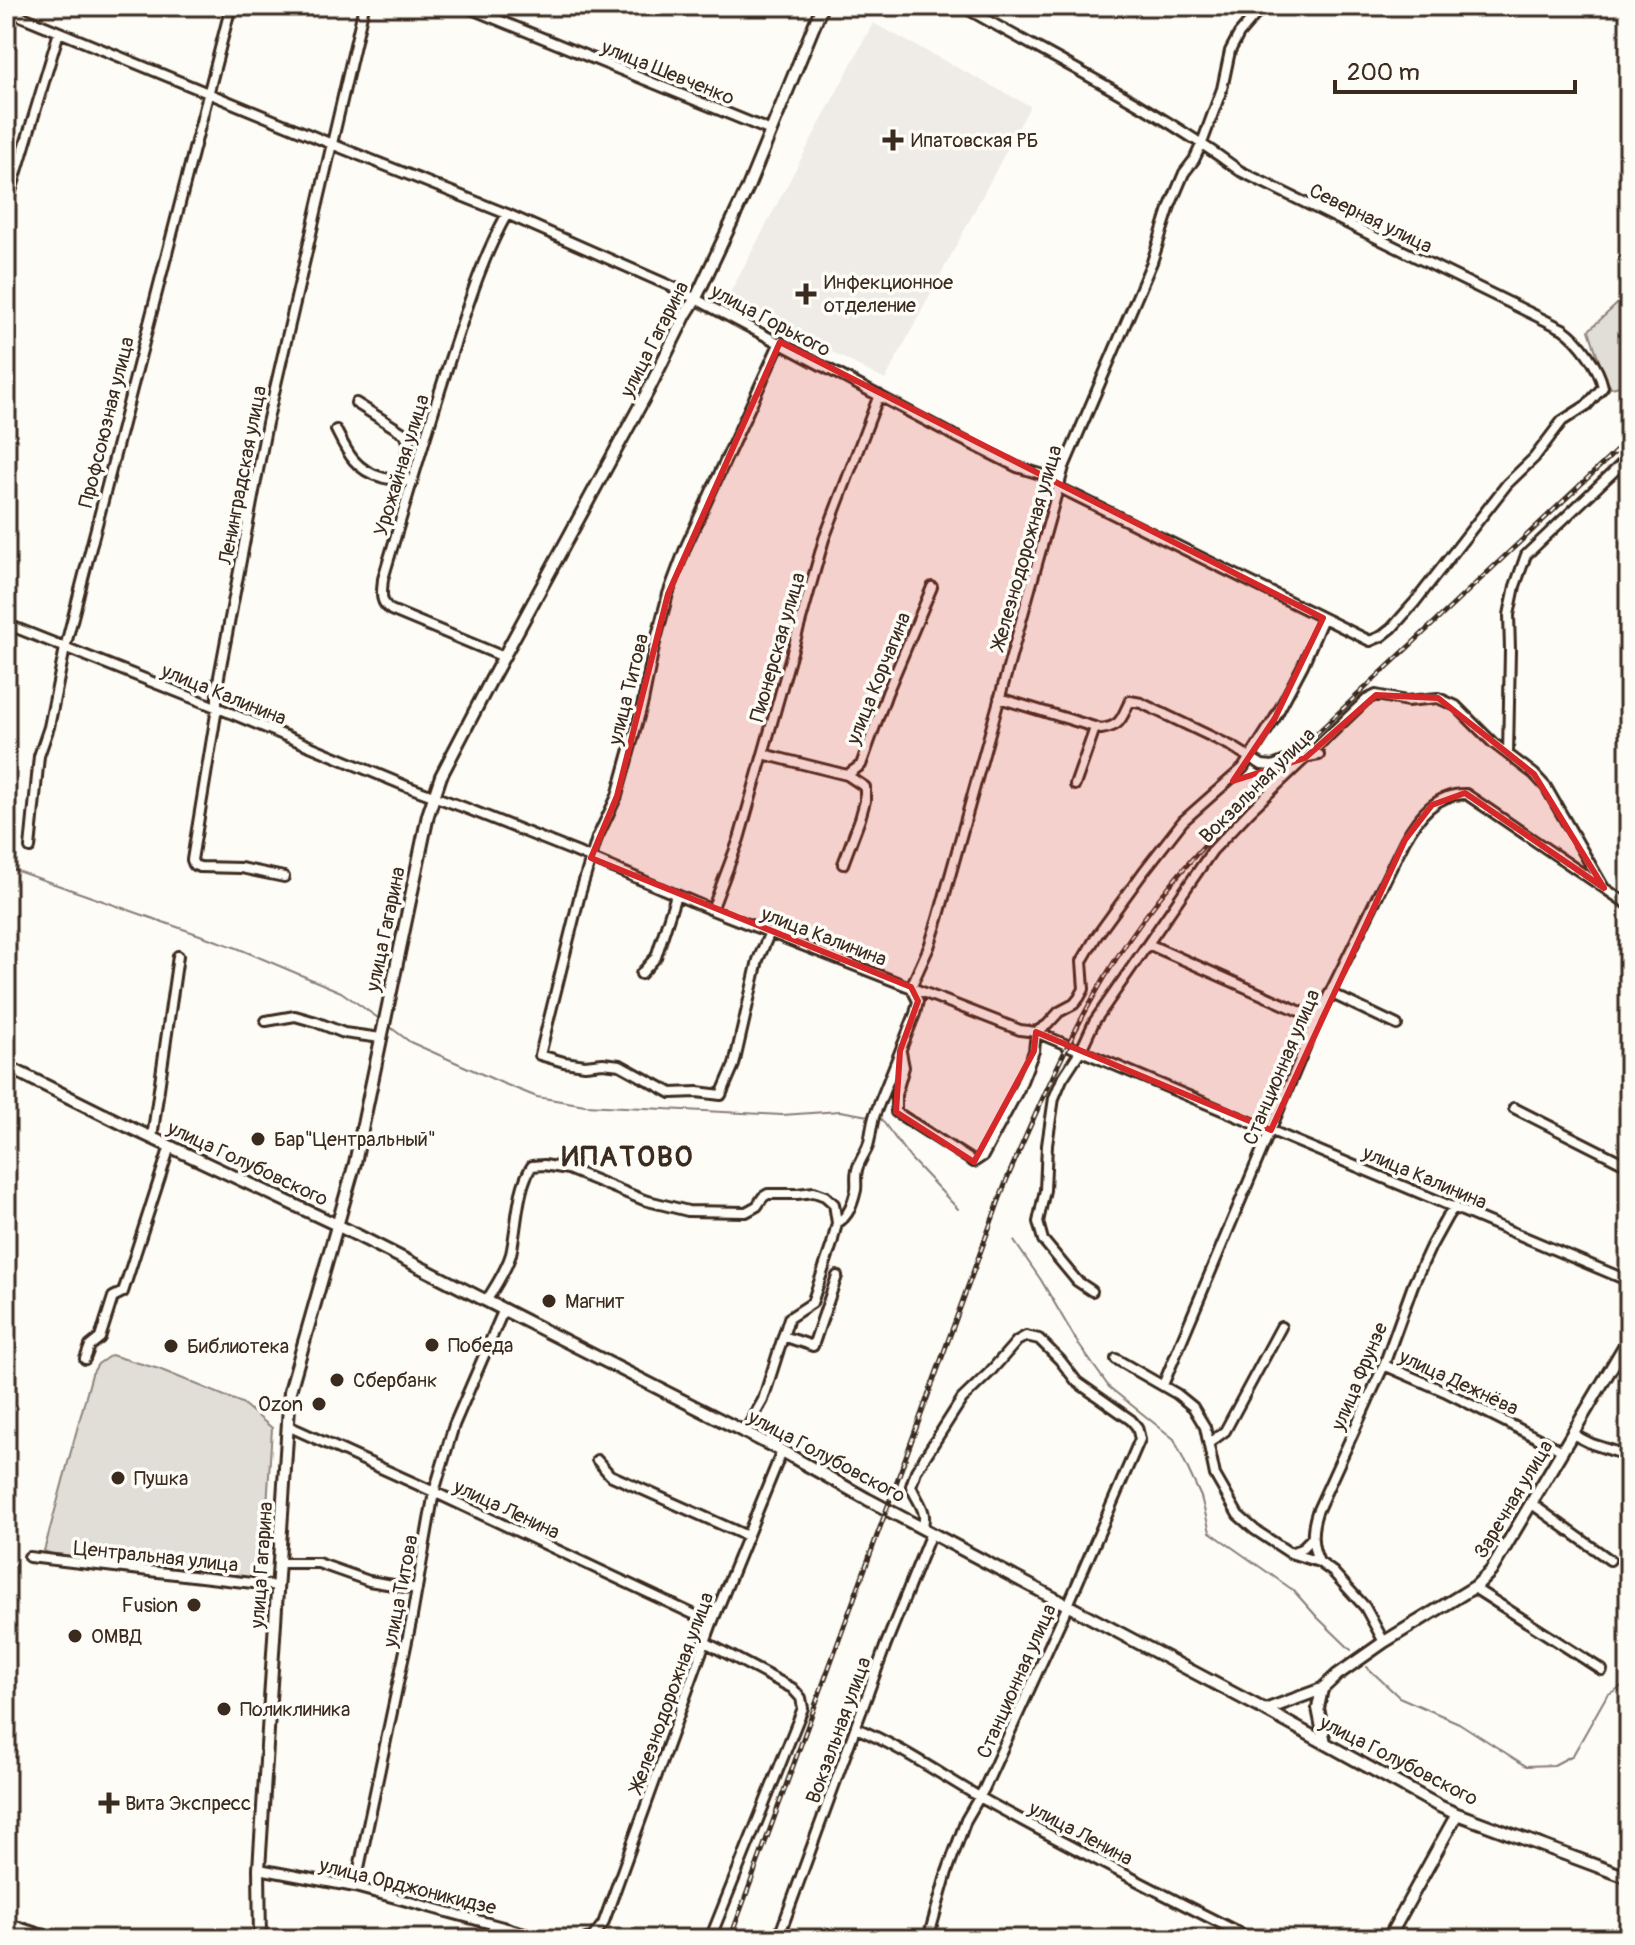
<svg xmlns="http://www.w3.org/2000/svg" width="1635" height="1945" font-family="Pangolin,sans-serif">
<rect width="100%" height="100%" fill="#fdfcf7"/>
<filter id="ink" filterUnits="userSpaceOnUse"><feTurbulence type="fractalNoise" baseFrequency=".0125" numOctaves="2"/><feDisplacementMap in="SourceGraphic" scale="16" xChannelSelector="R" yChannelSelector="G"/><feConvolveMatrix kernelMatrix="1 2 1 2 8 2 1 2 1" color-interpolation-filters="sRGB"/></filter>
<g filter="url(#ink)">
<path fill="#efece7" d="M 873,23 L 1030,106 L 885,380 L 728,297 Z"/>
<path fill="#e1ded7" stroke="#8e847a" stroke-width="2" d="M 1629,293 L 1629,381 L 1624,385 L 1611,388 L 1603,373 L 1589,330 Z
M 111,1355 L 159,1369 L 242,1403 L 272,1428 L 263,1569 L 258,1578 L 45,1558 L 52,1554 L 44,1551 L 92,1374 L 98,1364 Z"/>
<g fill="none" stroke-linecap="round" stroke-linejoin="round">
<path stroke="#887d74" stroke-width="2" d="M 6,867 L 237,948 L 341,992 L 381,1020
M 390,1027 L 410,1042 L 502,1083 L 537,1097 L 585,1105 L 782,1115 L 840,1111 L 869,1116
M 875,1118 L 881,1119 L 910,1158 L 958,1209
M 1014,1241 L 1041,1280 L 1079,1345 L 1109,1387 L 1174,1439 L 1201,1497 L 1210,1532 L 1293,1590 L 1318,1618 L 1351,1650
M 1367,1667 L 1399,1697 L 1459,1723 L 1526,1766 L 1554,1765 L 1573,1755 L 1607,1695 L 1629,1682"/>
<g stroke="#3b2a1e" stroke-width="14">
<path id="minor" d="M 464,6 L 771,131
M 6,10 L 344,149 L 507,214 L 675,288 L 953,435 L 1017,467 L 1047,476 L 1058,487 L 1370,641 L 1382,636 L 1392,628 L 1415,602 L 1507,484 L 1534,458 L 1562,421 L 1587,405 L 1603,387 C 1599,367 1580,341 1563,329 L 1240,171 C 1153,106 1056,60 962,6
M 6,208 L 59,32
M 356,403 L 405,434 L 409,444 L 403,468 L 406,480
M 336,430 C 347,452 355,470 381,477 C 389,480 399,479 407,481
M 6,624 L 223,710 L 406,786 L 463,807 L 576,852 L 712,910 L 1020,1030 L 1036,1032 L 1629,1281
M 504,657 L 391,610 C 379,602 382,592 383,579 C 405,505 427,430 451,356 C 467,308 482,258 507,214
M 999,698 L 1101,729 C 1122,726 1121,718 1130,701 L 1141,703 L 1233,747 L 1262,765 L 1273,766 L 1285,761 L 1319,755
M 763,754 L 847,775 L 861,765 L 887,693 L 932,587
M 1508,754 L 1510,650 L 1509,615 L 1515,586 L 1526,555 L 1629,457
M 1075,785 L 1095,728
M 30,848 L 39,756 L 49,727 L 65,648 L 231,6
M 843,864 L 860,819 L 865,801 L 865,787 L 847,775
M 284,877 L 241,868 L 200,867 L 194,865 L 192,860 L 217,708 L 217,687 L 267,423 L 364,6
M 712,910 L 739,839 L 824,539 L 879,395
M 770,932 L 758,960 L 734,1065 L 721,1095 L 697,1092 L 671,1093 L 620,1065 L 603,1063 L 585,1065 L 564,1062 L 540,1055 L 580,894 L 597,838 L 617,796 L 643,702 L 654,647 L 668,594 L 686,546 L 780,342
M 1148,944 L 1317,1019
M 641,974 L 656,957 L 676,895
M 1330,993 L 1397,1025
M 266,1021 L 295,1016 L 316,1022 L 344,1033 L 381,1038
M 901,1052 L 904,1067 L 896,1095 L 896,1112 L 974,1162 L 983,1156 L 1019,1089 L 1034,1051 L 1036,1032 L 1047,1025 L 1059,1012 L 1074,1004 L 1079,998 L 1084,989 L 1082,961 L 1096,937 L 1144,871 L 1183,821 L 1243,768 L 1275,718 L 1303,665 L 1323,618
M 1514,1108 L 1629,1166
M 152,1138 L 178,956
M 837,1223 C 849,1216 853,1203 856,1190 C 857,1183 855,1177 857,1170 C 859,1161 865,1154 868,1146 C 871,1137 871,1125 875,1114 L 915,1014 L 918,1001 L 911,987 L 929,947 L 938,919 L 1064,467 L 1152,262 L 1170,206 L 1184,173 L 1194,160 L 1202,143 L 1222,89 L 1230,51 L 1239,34 L 1257,13 L 1258,6
M 1092,1291 L 1077,1281 L 1043,1240 L 1038,1222 L 1045,1190 L 1047,1145 L 1054,1098 L 1062,1079 L 1081,1050 L 1094,1022 L 1212,851 L 1251,810 L 1366,700 L 1376,695 L 1407,701 L 1438,698 L 1456,706 L 1493,743 L 1534,774 L 1546,787 L 1604,888
M 487,1300 C 496,1285 506,1271 511,1254 C 517,1228 517,1187 532,1166 L 544,1165 L 568,1169 L 644,1200 L 688,1211 L 746,1212 L 757,1206 L 763,1197 L 768,1194 L 797,1194 L 814,1192 L 825,1196 L 834,1204 L 837,1223 L 832,1244 L 812,1303 L 789,1318 L 763,1400 L 745,1432
M 783,1336 L 813,1346 L 837,1276
M 85,1359 L 90,1346 L 100,1338 L 113,1297 L 123,1292 L 170,1146
M 1116,1359 L 1177,1394 L 1193,1407 L 1205,1427 L 1215,1475 L 1238,1515 L 1255,1530 L 1290,1553 L 1319,1562 L 1333,1572 L 1365,1607 L 1384,1642
M 1384,1365 L 1444,1391 L 1563,1451
M 1163,1385 L 1317,1019 L 1405,840 C 1418,817 1436,793 1466,794 L 1629,905
M 288,1426 L 434,1492 L 712,1623
M 1572,1434 L 1592,1444 L 1629,1456
M 1209,1443 L 1225,1431 L 1281,1327
M 597,1460 L 610,1475 L 747,1536
M 1532,1504 L 1610,1560
M 922,1528 C 929,1511 917,1502 911,1486 L 916,1471 L 962,1399 L 989,1373 L 1017,1341 L 1026,1336 L 1039,1339 L 1060,1360 L 1077,1382 L 1131,1420 L 1137,1427 L 1140,1439 L 1068,1605 L 984,1789 L 966,1820 L 947,1872 L 928,1939
M 1290,1553 L 1301,1549 L 1312,1538
M 29,1557 L 278,1586
M 1319,1562 C 1311,1545 1311,1531 1317,1512 L 1384,1365 L 1413,1285 L 1431,1246 L 1447,1217 L 1455,1206
M 280,1563 L 318,1563 L 369,1581 L 417,1589
M 1474,1588 L 1602,1670
M 705,1642 L 792,1688 L 801,1698 L 803,1708 L 710,1939
M 856,1728 C 904,1748 945,1778 990,1803 C 1076,1850 1164,1895 1252,1939
M 259,1869 L 355,1887 L 547,1939
M 355,1887 L 411,1622 L 434,1492 L 454,1425 L 504,1309
M 6,1923 L 55,1939
M 586,1939 L 592,1938 L 603,1924 L 712,1623 L 782,1451
M 778,1939 L 886,1644 L 931,1533"/>
</g>
<g stroke="#3b2a1e" stroke-width="16">
<path id="tertiary" d="M 6,1066 L 133,1129 L 337,1225 L 782,1451 L 867,1499 L 1265,1710 L 1439,1806 L 1457,1814 L 1629,1878
M 1322,1689 L 1318,1708 L 1325,1743
M 1265,1710 L 1322,1689 L 1337,1675 L 1384,1642 L 1476,1586 L 1491,1571 L 1629,1338
M 260,1939 L 259,1869 L 290,1391 L 355,1163 L 428,815 L 441,776 L 491,680 L 649,389 L 686,314 L 696,298 L 748,187 L 822,6
M 1388,1939 L 1457,1814"/>
</g>
<use href="#minor" stroke="#fdfcf7" stroke-width="8"/>
<use href="#tertiary" stroke="#fdfcf7" stroke-width="10"/>
<g stroke="#3b2a1e" stroke-width="5">
<path id="rail" d="M 730,1939 L 1007,1179 C 1039,1105 1073,1027 1116,959 C 1152,902 1198,851 1244,802 L 1629,439"/>
</g>
<use href="#rail" stroke="#fdfcf7" stroke-width="2" stroke-dasharray="6" stroke-linecap="butt"/>
</g>
</g>
<path fill="#d62828" fill-opacity="0.2" stroke="#d62828" stroke-width="6" stroke-linejoin="round" d="M 780,342 L 1323,618 L 1275,718 L 1233,781 L 1305,758 L 1376,695 L 1438,698 L 1534,774 L 1604,888 L 1465,793 L 1432,805 L 1405,840 L 1271,1130 L 1036,1032 L 1034,1051 L 974,1162 L 896,1112 L 900,1051 L 918,1001 L 911,987 L 591,858 L 617,796 L 668,594 Z"/>
<g fill="#3b2a1e" stroke="#fdfcf7" stroke-width="3">
<path d="M889 128h8v8h8v8h-8v8h-8v-8h-8v-8h8z"/>
<path d="M802 282h8v8h8v8h-8v8h-8v-8h-8v-8h8z"/>
<circle cx="258" cy="1139" r="8"/>
<circle cx="549" cy="1301" r="8"/>
<circle cx="432" cy="1345" r="8"/>
<circle cx="171" cy="1346" r="8"/>
<circle cx="337" cy="1380" r="8"/>
<circle cx="319" cy="1404" r="8"/>
<circle cx="118" cy="1478" r="8"/>
<circle cx="194" cy="1605" r="8"/>
<circle cx="75" cy="1636" r="8"/>
<circle cx="224" cy="1709" r="8"/>
<path d="M105 1791h8v8h8v8h-8v8h-8v-8h-8v-8h8z"/>
</g>
<g text-anchor="middle" stroke-width="7" stroke-linejoin="round" paint-order="stroke">
<g font-size="20" fill="#3b2a1e" stroke="#fdfcf7">
<text transform="translate(668 72) rotate(22)" y="7">улица Шевченко</text>
<text transform="translate(1371 218) rotate(26)" y="7">Северная улица</text>
<text transform="translate(771 320) rotate(28)" y="7">улица Горького</text>
<text transform="translate(654 339) rotate(-63)" y="7">улица Гагарина</text>
<text transform="translate(106 422) rotate(-76)" y="7">Профсоюзная улица</text>
<text transform="translate(401 465) rotate(-73)" y="7">Урожайная улица</text>
<text transform="translate(242 475) rotate(-79)" y="7">Ленинградская улица</text>
<text transform="translate(1026 547) rotate(-74)" y="7">Железнодорожная улица</text>
<text transform="translate(777 647) rotate(-74)" y="7">Пионерская улица</text>
<text transform="translate(878 678) rotate(-68)" y="7">улица Корчагина</text>
<text transform="translate(628 689) rotate(-76)" y="7">улица Титова</text>
<text transform="translate(224 694) rotate(22)" y="7">улица Калинина</text>
<text transform="translate(1257 785) rotate(-45)" y="7">Вокзальная улица</text>
<text transform="translate(385 929) rotate(-78)" y="7">улица Гагарина</text>
<text transform="translate(824 936) rotate(21)" y="7">улица Калинина</text>
<text transform="translate(1281 1067) rotate(-67)" y="7">Станционная улица</text>
<text transform="translate(248 1163) rotate(25)" y="7">улица Голубовского</text>
<text transform="translate(1425 1177) rotate(23)" y="7">улица Калинина</text>
<text transform="translate(1359 1376) rotate(-67)" y="7">улица Фрунзе</text>
<text transform="translate(1459 1382) rotate(25)" y="7">улица Дежнёва</text>
<text transform="translate(827 1456) rotate(28)" y="7">улица Голубовского</text>
<text transform="translate(1513 1499) rotate(-59)" y="7">Заречная улица</text>
<text transform="translate(507 1509) rotate(25)" y="7">улица Ленина</text>
<text transform="translate(156 1556) rotate(6)" y="7">Центральная улица</text>
<text transform="translate(261 1565) rotate(-86)" y="7">улица Гагарина</text>
<text transform="translate(400 1591) rotate(-79)" y="7">улица Титова</text>
<text transform="translate(1016 1681) rotate(-66)" y="7">Станционная улица</text>
<text transform="translate(671 1692) rotate(-70)" y="7">Железнодорожная улица</text>
<text transform="translate(838 1730) rotate(-70)" y="7">Вокзальная улица</text>
<text transform="translate(1399 1760) rotate(27)" y="7">улица Голубовского</text>
<text transform="translate(1081 1833) rotate(28)" y="7">улица Ленина</text>
<text transform="translate(408 1886) rotate(14)" y="7">улица Орджоникидзе</text>
</g>
<g font-size="20" fill="#3b2a1e" stroke="#fdfcf7" text-anchor="start">
<text x="911" y="147">Ипатовская РБ</text>
<text x="824" y="289">Инфекционное<tspan x="824" dy="23">отделение</tspan></text>
<text x="274" y="1146">Бар"Центральный"</text>
<text x="565" y="1308">Магнит</text>
<text x="448" y="1352">Победа</text>
<text x="187" y="1353">Библиотека</text>
<text x="353" y="1387">Сбербанк</text>
<text x="303" y="1411" text-anchor="end">Ozon</text>
<text x="134" y="1485">Пушка</text>
<text x="178" y="1612" text-anchor="end">Fusion</text>
<text x="91" y="1643">ОМВД</text>
<text x="240" y="1716">Поликлиника</text>
<text x="125" y="1810">Вита Экспресс</text>
</g>
<g font-size="28" font-weight="bold" letter-spacing="2" fill="#3b2a1e" stroke="#fdfcf7">
<text x="628" y="1166">ИПАТОВО</text>
</g>
</g>
<rect width="1635" height="1945" fill="none" stroke="#fdfcf7" stroke-width="32"/>
<rect x="16" y="16" width="1603" height="1913" fill="none" stroke="#3b2a1e" stroke-width="3" filter="url(#ink)"/>
<path d="M1335 80v12h240v-12" fill="none" stroke="#3b2a1e" stroke-width="4"/>
<text x="1347" y="80" font-size="24" fill="#3b2a1e" stroke="#fdfcf7" stroke-width="6" paint-order="stroke">200 m</text>
</svg>
